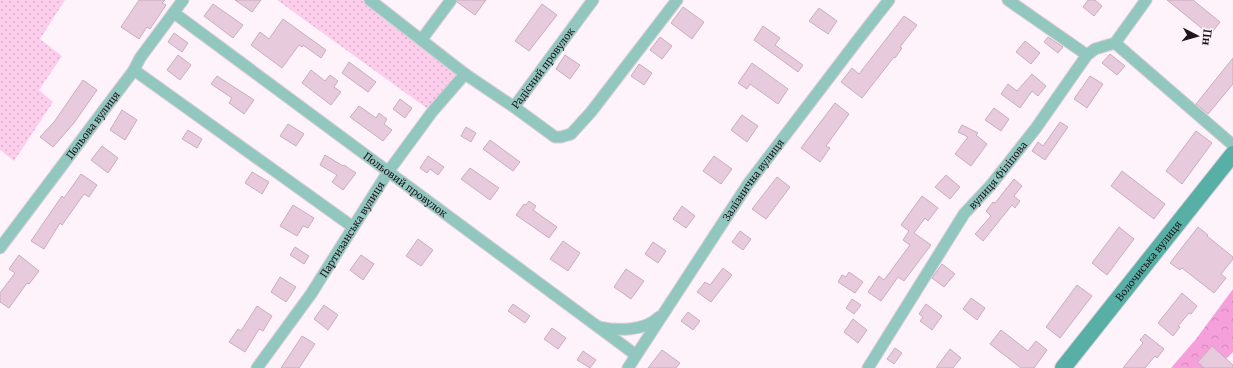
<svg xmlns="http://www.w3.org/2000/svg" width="1233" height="368" font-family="Merriweather,serif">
<defs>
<pattern id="forest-crowns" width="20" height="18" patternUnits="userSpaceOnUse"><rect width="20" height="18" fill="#f5a0da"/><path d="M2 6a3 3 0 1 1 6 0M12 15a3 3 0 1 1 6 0" fill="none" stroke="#d289ba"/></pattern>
<pattern id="park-dots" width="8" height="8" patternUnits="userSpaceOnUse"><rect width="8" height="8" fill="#fcceec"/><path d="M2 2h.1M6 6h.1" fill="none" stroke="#d8b0ca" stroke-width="1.8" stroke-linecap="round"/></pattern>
</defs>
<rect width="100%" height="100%" fill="#fff3fb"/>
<path fill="url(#forest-crowns)" d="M 1233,289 L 1233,352 L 1217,368 L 1171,368 L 1196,339 Z"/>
<path fill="url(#park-dots)" d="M 0,0 L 65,0 L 40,39 L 62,56 L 39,90 L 53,102 L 14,161 L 0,150 Z
M 277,0 L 370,0 L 465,74 L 432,112 Z"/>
<path fill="#e7cbdd" stroke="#c9adbf" d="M 139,0 L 165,0 L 162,3 L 166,5 L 150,29 L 147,27 L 139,39 L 121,27 Z
M 235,0 L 261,0 L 252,12 Z
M 458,0 L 486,0 L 475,15 L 457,2 Z
M 1088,0 L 1095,0 L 1102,6 L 1094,16 L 1083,7 Z
M 1167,0 L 1193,0 L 1220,22 L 1210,35 Z
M 213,4 L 243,25 L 233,38 L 204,16 Z
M 542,4 L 557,15 L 529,51 L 515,41 Z
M 683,7 L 704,22 L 692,39 L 671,23 Z
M 819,8 L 837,21 L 828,34 L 809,21 Z
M 904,16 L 917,25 L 900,47 L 902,48 L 895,58 L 894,57 L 862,98 L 841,82 L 852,68 L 859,74 Z
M 283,19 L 326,50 L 321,58 L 303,45 L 302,47 L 299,45 L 282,68 L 251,45 L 260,32 L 269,39 Z
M 763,26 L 780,38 L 775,45 L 803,65 L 798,72 L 754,40 Z
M 174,33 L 188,43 L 182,52 L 168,42 Z
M 660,37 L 672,46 L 662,59 L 650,50 Z
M 1048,37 L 1063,47 L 1058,53 L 1044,42 Z
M 1025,41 L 1040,53 L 1031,64 L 1016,52 Z
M 1110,54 L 1125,66 L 1117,75 L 1102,63 Z
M 178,55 L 191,65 L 180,80 L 167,70 Z
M 565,55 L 580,65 L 570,79 L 556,69 Z
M 1233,58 L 1233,84 L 1208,114 L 1196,104 Z
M 349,62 L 376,82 L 368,92 L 342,73 Z
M 752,63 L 788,89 L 778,104 L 750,84 L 747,89 L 738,83 Z
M 639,64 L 652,73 L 644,85 L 631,76 Z
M 311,70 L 325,81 L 330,75 L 338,81 L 334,87 L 341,92 L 331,105 L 302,83 Z
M 1032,74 L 1046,86 L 1038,96 L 1032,91 L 1020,108 L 1001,94 L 1008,84 L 1017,91 Z
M 217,76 L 254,100 L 244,114 L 229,103 L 232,98 L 211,84 Z
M 1090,76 L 1103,84 L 1087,108 L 1074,99 Z
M 83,80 L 97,90 L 74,123 L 53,147 L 40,137 L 54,122 Z
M 400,99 L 412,108 L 405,118 L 393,109 Z
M 835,103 L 849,114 L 826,146 L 830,148 L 820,162 L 801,148 Z
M 359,106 L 376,118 L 379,113 L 387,119 L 384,124 L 392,130 L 383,141 L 350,117 Z
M 994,108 L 1009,119 L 1001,131 L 985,120 Z
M 122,110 L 137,120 L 125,140 L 110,130 Z
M 742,115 L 758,126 L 747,142 L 731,130 Z
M 1060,122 L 1068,127 L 1045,160 L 1032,151 L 1038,142 L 1043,146 Z
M 288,124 L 304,134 L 296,146 L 280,136 Z
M 962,125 L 978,133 L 976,135 L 987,144 L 971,166 L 955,154 L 968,137 L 958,132 Z
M 466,127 L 476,133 L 471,142 L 461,136 Z
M 188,130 L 202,139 L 197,148 L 182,139 Z
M 1196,131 L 1212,143 L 1182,184 L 1166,171 Z
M 490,140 L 520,162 L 513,171 L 483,149 Z
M 102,146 L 118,158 L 108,173 L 91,160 Z
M 325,155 L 343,166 L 344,165 L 356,173 L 343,190 L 332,182 L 337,175 L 320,165 Z
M 428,156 L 444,167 L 438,175 L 430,169 L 427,173 L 420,168 Z
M 714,156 L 732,169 L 721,184 L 703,171 Z
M 470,168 L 499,188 L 490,200 L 461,179 Z
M 1122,171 L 1165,204 L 1154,219 L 1111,186 Z
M 252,172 L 269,182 L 262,194 L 245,183 Z
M 81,174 L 97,185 L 89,197 L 84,194 L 62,225 L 60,223 L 44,249 L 31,241 L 62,196 L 64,198 Z
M 946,175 L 960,187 L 950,199 L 935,187 Z
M 777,177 L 790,187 L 766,219 L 752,209 Z
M 1014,179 L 1022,186 L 1014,196 L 1020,201 L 1015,208 L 1012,205 L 983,241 L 975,234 L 991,216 L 986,211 L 993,202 L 995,203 Z
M 922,196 L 938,208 L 928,221 L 925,218 L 914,233 L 931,245 L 904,281 L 898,277 L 881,301 L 868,292 L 879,276 L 884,280 L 910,245 L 903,240 L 909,231 L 901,225 Z
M 529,201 L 536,206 L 533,210 L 557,227 L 549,238 L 516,215 L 524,204 L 526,205 Z
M 293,205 L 314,218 L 308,228 L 303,226 L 297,236 L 280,226 Z
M 682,206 L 695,216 L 686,228 L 673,219 Z
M 1119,227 L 1134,239 L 1107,275 L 1092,263 Z
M 1198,227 L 1208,235 L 1207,236 L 1233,257 L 1233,259 L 1221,274 L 1226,278 L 1214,293 L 1182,268 L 1180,270 L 1170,263 Z
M 740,231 L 751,239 L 743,250 L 732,242 Z
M 418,239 L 433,250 L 421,266 L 406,256 Z
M 563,241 L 580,253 L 568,271 L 550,259 Z
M 653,242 L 666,251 L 658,263 L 645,254 Z
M 295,247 L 309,256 L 304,264 L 290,255 Z
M 19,255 L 39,271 L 29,284 L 27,283 L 9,308 L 0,302 L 0,293 L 15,273 L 9,269 Z
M 361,255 L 374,264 L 363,280 L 350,270 Z
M 942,264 L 955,274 L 944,287 L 932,278 Z
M 723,268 L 732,275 L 711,302 L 697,292 L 705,282 L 710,285 Z
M 626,269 L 644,281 L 631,299 L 614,287 Z
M 849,272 L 863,282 L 855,293 L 838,282 L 842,275 L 846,277 Z
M 280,277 L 296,287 L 286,302 L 271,292 Z
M 1077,285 L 1092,296 L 1060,338 L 1046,327 Z
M 1182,293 L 1197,306 L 1191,314 L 1189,313 L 1178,326 L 1180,327 L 1173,336 L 1158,323 Z
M 971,298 L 985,308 L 977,320 L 963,309 Z
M 852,299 L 861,305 L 854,314 L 846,308 Z
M 513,304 L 530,316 L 525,323 L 508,311 Z
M 926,304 L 942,316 L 932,330 L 920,321 L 923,317 L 919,314 Z
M 324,305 L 338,315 L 328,330 L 314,319 Z
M 257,306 L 272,316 L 263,331 L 259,329 L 245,352 L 229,342 L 238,329 L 241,331 Z
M 688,312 L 700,321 L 693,330 L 681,321 Z
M 853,319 L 867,330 L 858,343 L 844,332 Z
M 552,328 L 566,338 L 558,349 L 544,339 Z
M 1001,330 L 1028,351 L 1036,341 L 1047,350 L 1034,368 L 1021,368 L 990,344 Z
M 1145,334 L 1164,349 L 1157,358 L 1155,356 L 1145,368 L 1123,368 L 1143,343 L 1140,340 Z
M 302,336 L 315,344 L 299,368 L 281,368 Z
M 1212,346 L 1233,365 L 1233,368 L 1204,368 L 1198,362 Z
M 895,348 L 902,353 L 894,364 L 887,359 Z
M 950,349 L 961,358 L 953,368 L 936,368 Z
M 662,350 L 680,363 L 676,368 L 648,368 Z
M 583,351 L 596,360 L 590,368 L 577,360 Z"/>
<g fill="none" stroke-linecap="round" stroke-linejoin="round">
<g stroke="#dbcfd7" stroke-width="13">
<g id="street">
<path id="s1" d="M 370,0 L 465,74 L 514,107 L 593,0"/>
<path d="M 1008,0 L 1087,55"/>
<path id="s2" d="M 174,13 L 636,355"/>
<path d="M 422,39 L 451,0"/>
<path d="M 1115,43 L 1233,145"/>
<path d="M 134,70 L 353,227"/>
<path d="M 514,107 L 555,137 L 561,137 L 571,134 L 591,112 L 677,0"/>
<path id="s3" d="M 0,248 L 134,70 L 140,58 L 183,0"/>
<path d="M 600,327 C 618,331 645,331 659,317"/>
<path id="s4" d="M 257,368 L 311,294 L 388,172 L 432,112 L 465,74"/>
<path id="s5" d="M 628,368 L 748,184 L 860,37 L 889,0"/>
<path id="s6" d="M 868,368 L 964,214 L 991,185 L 1036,128 L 1087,55 L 1095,49 L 1115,43 L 1146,0"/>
</g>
</g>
<g stroke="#dbcfd7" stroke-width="18">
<g id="secondary">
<path id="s7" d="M 1063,368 L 1233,154"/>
</g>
</g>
<use href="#street" stroke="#92c7c0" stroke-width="11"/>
<use href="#secondary" stroke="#58afa6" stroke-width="16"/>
</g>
<g text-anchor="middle" stroke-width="4" stroke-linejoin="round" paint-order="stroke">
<g font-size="10" fill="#1e141a" stroke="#fff3fb">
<text dy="4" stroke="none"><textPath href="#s1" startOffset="228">Радісний провулок</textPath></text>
<text dy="4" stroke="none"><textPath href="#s3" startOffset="154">Польова вулиця</textPath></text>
<text dy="4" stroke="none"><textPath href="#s6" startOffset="233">вулиця Філіпова</textPath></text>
<text dy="4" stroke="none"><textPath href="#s5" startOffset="226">Залізнична вулиця</textPath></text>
<text dy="4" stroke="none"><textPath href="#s2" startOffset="288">Польовий провулок</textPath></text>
<text dy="4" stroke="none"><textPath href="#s4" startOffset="168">Партизанська вулиця</textPath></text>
<text dy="4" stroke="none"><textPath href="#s7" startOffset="137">Волочиська вулиця</textPath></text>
</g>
</g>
<g transform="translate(1197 36) rotate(96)" stroke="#fff3fb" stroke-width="3" paint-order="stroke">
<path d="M0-3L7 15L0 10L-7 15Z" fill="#1e141a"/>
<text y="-6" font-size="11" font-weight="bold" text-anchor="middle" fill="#1e141a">Пн</text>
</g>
</svg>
